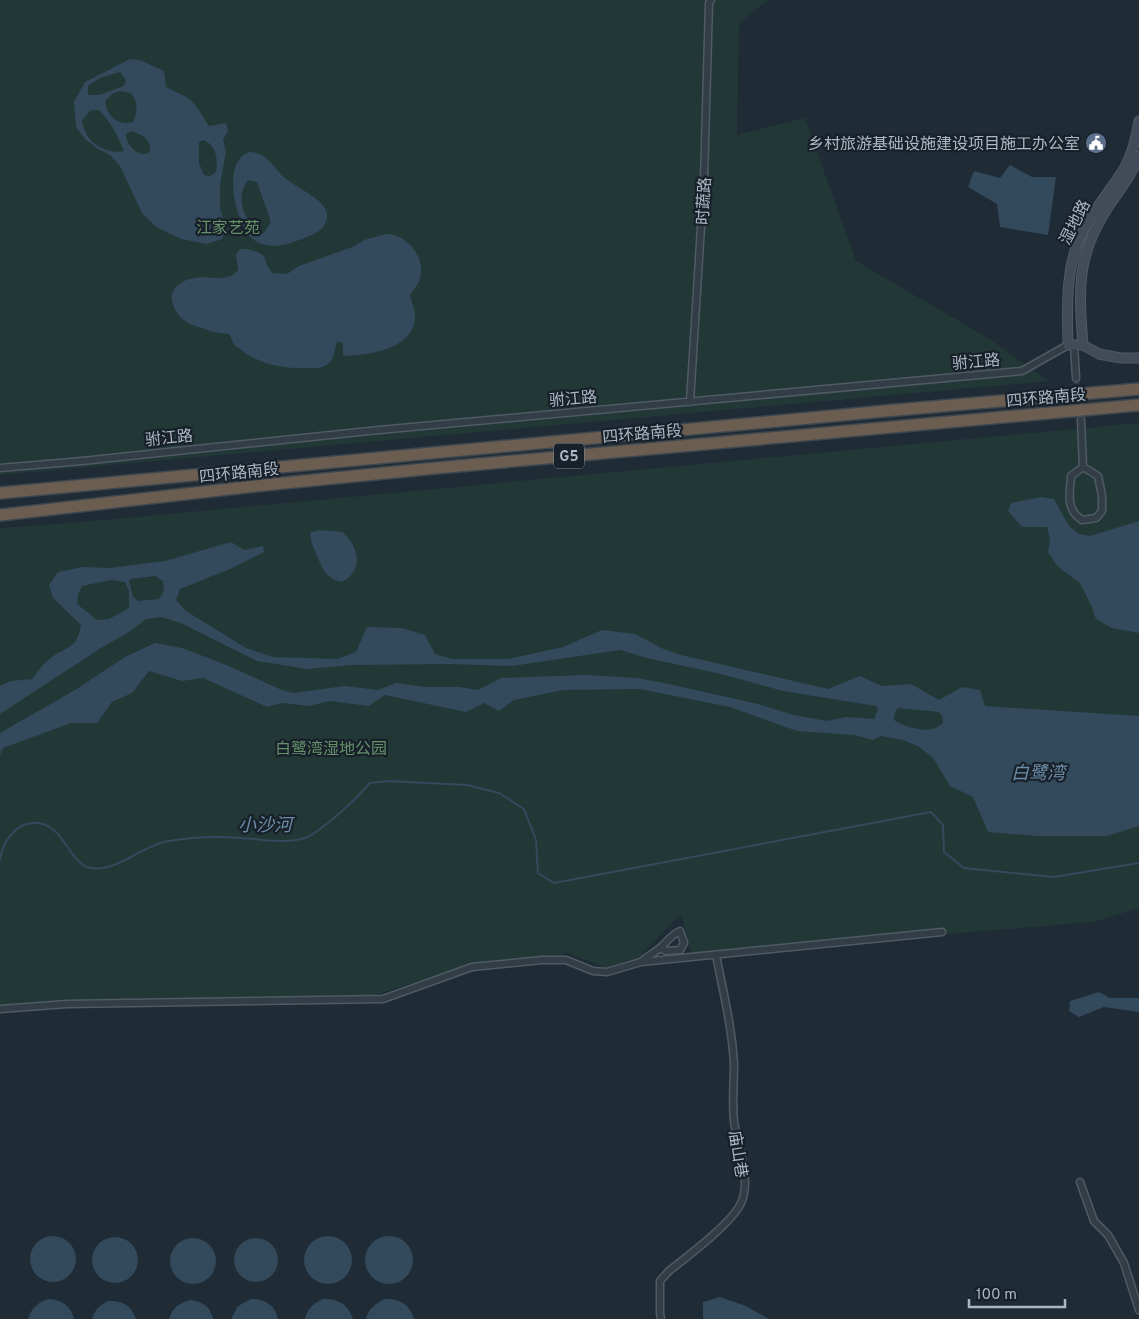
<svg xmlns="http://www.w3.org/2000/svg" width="1139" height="1319" font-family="Overpass,'Noto Sans SC',sans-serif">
<rect width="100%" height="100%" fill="#1f2b35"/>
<path fill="#223837" d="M 0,0 L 768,0 L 739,23 L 737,135 L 805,118 L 856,261 L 988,338 L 1049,381 L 0,475 Z
M 1139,423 L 1139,908 L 1093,922 L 692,955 L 681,914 L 636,960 L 607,968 L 567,953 L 554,957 L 473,964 L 375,995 L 67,1000 L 0,1006 L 0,528 L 82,522 Z"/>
<path fill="#33495c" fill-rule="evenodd" d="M 130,59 L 140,60 L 164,71 L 166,87 C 173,91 182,94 189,99 C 197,105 203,117 209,126 L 226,123 L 228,131 L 223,140 L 226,152 L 220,185 L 220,209 L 226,227 L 222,239 L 207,244 L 181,239 L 156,227 L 142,213 L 120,166 L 110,155 L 98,149 L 85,139 L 76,127 L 74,102 L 85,82 ZM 120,72 L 126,80 L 124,86 L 99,95 L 88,95 L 88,86 L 100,78 ZM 120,91 L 131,93 C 138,102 138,111 133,122 C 118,126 107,117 105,101 L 112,94 ZM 94,110 L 99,110 C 110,121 118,136 124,151 C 104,155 84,141 82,120 L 90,111 ZM 131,131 C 142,134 151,139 150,152 C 139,159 126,145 126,134 ZM 203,140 C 217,145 218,160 216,172 L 210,176 L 204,175 L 199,163 L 199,142 Z
M 249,152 C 269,152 274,170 288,180 C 299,189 330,202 327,218 C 325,228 318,233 309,236 C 292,243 271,252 254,240 C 235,227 221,161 249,152 ZM 248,180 L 257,182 L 271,222 L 264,233 L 258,234 C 245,217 234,200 248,180 Z
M 1010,165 L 1032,177 L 1056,177 L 1048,235 L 1000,227 L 997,204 L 968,187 L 974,171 L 1000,178 Z
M 386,234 C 407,234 426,257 420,278 C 419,284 413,290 410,295 C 411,302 415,308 415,315 C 416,348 372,355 347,356 L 343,355 L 343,343 L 337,342 C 335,348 334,359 329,363 C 323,369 314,368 307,368 C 281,369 258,364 237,347 C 233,344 232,339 229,334 C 223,333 218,333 213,332 C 209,331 206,329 202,328 C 187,324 176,318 172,301 C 170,288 182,280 194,278 C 209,275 227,284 238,270 C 238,265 235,256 237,253 C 242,243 259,253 264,256 L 267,265 L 272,273 L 287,274 L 299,266 L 355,246 L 364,240 Z
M 1041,497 L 1054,499 L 1069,526 L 1079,534 L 1090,536 L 1139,521 L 1139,633 L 1112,628 L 1096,619 L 1091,605 L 1080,583 L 1058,567 L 1048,552 L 1050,539 L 1047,527 L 1022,527 L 1008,511 L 1011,503 Z
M 319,530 L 343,532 C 359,548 364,570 342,582 C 324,578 322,567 315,551 C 312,544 311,542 310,533 Z
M 231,542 L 244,550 L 263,546 L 264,552 L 230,569 L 180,589 L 176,600 L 186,611 L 246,648 L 273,657 L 337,659 L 356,652 L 367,627 L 402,628 L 425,635 L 435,654 L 452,659 L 508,659 L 563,647 L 602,630 L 635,634 L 661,648 L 681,655 L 828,689 L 860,676 L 882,686 L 911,684 L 939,700 L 962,687 L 980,690 L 985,706 L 1139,716 L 1139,826 L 1107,836 L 1038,836 L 988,832 L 973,797 L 950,786 L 933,758 L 918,746 L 903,740 L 881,736 L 873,740 L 854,735 L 797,731 L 730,707 L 640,689 L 563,690 L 514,700 L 499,711 L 484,703 L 466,712 L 385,695 L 369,706 L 329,701 L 310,706 L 282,703 L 267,707 L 203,678 L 182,681 L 149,671 L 132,693 L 112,702 L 97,723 L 71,723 L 3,748 L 0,755 L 0,733 L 75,690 L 125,657 L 155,643 L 182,648 L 224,664 L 282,690 L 293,693 L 345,686 L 378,690 L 396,683 L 425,687 L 459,687 L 478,690 L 501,678 L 586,675 L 637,678 L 669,684 L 758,704 L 793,715 L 827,721 L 846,717 L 874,719 L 878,710 L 876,706 L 783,691 L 721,674 L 647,658 L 620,650 L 512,666 L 449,664 L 351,665 L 307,669 L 257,661 L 183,624 L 162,617 L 146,619 L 129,632 L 101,648 L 0,714 L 0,686 L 11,681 L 32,679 C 37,673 41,666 47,661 C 63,646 77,652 81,625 L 53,598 L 49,585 L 58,572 L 83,567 L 110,568 L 165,561 ZM 155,576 L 163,581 L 164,591 L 159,599 L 139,601 L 133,597 L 129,581 L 131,579 ZM 111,580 L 125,582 L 129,591 L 129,608 L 109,619 L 97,620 L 77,604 L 78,594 L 82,586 ZM 898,708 L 939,712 L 942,716 L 943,722 C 934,736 906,728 894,720 L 895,712 Z
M 1099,992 L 1110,998 L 1139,998 L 1139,1012 L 1104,1007 L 1079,1017 L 1069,1011 L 1070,1001 Z
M304 1260a24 24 0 1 1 48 0a24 24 0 1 1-48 0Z
M365 1260a24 24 0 1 1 48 0a24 24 0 1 1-48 0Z
M30 1259a23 23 0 1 1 46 0a23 23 0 1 1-46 0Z
M92 1260a23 23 0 1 1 46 0a23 23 0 1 1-46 0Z
M170 1261a23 23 0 1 1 46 0a23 23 0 1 1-46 0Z
M234 1260a22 22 0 1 1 44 0a22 22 0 1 1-44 0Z
M 720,1297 L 746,1306 L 769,1319 L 703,1319 L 703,1302 Z
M 49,1299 C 62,1300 71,1306 74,1319 L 28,1319 C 31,1308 38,1302 49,1299 Z
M 251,1299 C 265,1299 275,1305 278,1319 L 231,1319 L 238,1306 Z
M 322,1299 C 338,1298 348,1304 353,1319 L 305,1319 C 307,1309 313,1304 322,1299 Z
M 384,1299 C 399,1298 410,1304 414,1319 L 366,1319 C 368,1309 375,1304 384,1299 Z
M 190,1300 C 202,1301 211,1307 213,1319 L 169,1319 C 172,1308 179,1303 190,1300 Z
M 108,1301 C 123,1300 132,1306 136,1319 L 92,1319 C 94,1310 100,1305 108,1301 Z"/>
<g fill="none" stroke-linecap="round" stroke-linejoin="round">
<path stroke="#33495c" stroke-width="2" d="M 0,860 C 2,841 17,821 39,823 C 65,827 69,864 91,868 C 116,873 144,844 169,841 C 193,837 216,836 240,838 C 263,839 285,845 308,837 C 312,835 316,832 320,829 C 339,815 355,800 370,783 L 388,781 L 467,785 L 499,793 L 524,809 L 536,840 L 538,873 L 554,883 L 931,812 L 943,825 L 944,852 L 964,868 L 1054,877 L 1139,863"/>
<path stroke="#34404a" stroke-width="6" stroke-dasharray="6 3" stroke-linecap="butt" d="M 1076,378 L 1080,412"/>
<g stroke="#505a64" stroke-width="9">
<path id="street" d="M 1074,345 L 1076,378
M 690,402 L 704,179 L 709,3 L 711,0
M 1081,420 L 1083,467 L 1071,476 C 1070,493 1065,509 1082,520 L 1096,518 L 1102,511 L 1102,496 L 1098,476 L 1083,467
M 0,468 L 82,461 L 379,430 L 1022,371 L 1068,345
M 641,962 C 647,956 655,953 661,947 C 668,941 671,935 680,931 L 684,943 L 680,950 L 666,951 L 660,948
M 0,1009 L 67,1004 L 383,999 L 472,967 L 542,960 L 566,960 L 593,971 L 607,972 L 641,962 L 942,932
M 1080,1182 L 1094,1221 L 1108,1235 L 1124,1263 L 1139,1310
M 661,1319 L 660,1313 L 660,1281 L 669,1271 C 688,1256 732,1223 741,1203 C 752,1180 737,1145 734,1121 C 732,1102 734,1083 734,1064 C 732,1027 723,991 716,955"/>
</g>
<g stroke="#505a64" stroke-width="11">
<path id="secondary" d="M 1139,121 C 1136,139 1132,157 1122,172 C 1110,191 1095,208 1084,229 C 1065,264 1067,306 1068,345 L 1083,345 L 1099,354 L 1121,358 L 1139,358
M 1083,345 C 1079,293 1076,258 1105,212 C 1116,194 1132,176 1139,156"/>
</g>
<g stroke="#3d4750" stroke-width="14">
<path id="highway" d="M 0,493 L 896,410 L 1139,389
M 0,515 L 274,484 L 436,468 L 1139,405"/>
</g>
<use href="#street" stroke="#323d46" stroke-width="6"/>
<use href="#secondary" stroke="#414c58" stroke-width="9"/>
<use href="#highway" stroke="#6b5d50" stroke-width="11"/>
</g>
<defs>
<g id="civic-disc" transform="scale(1.125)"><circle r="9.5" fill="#5c6f8a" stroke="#18212a"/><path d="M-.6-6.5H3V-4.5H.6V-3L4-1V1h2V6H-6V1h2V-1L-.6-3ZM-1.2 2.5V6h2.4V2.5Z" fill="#fff"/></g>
</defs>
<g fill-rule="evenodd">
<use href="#civic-disc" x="1096" y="143"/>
</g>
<g text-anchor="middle" stroke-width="4.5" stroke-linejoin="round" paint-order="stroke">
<rect fill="#18212a" stroke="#808a95" stroke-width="1" x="554" y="443.5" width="30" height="25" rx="4"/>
<g font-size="15" font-weight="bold" fill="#acb7c3">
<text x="569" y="461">G5</text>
</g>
<g font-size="16" fill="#acb7c3" stroke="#18212a" text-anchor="end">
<text x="1080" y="149">乡村旅游基础设施建设项目施工办公室</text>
</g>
<g font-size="16" fill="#acb7c3" stroke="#18212a">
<text transform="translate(703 201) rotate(-87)" y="6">时蔬路</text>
<text transform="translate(1074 222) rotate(-63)" y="6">湿地路</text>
<text transform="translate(976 361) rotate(-5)" y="6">驸江路</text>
<text transform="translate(1046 397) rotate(-5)" y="6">四环路南段</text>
<text transform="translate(573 398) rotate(-5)" y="6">驸江路</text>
<text transform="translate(642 433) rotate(-5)" y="6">四环路南段</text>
<text transform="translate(169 437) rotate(-6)" y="6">驸江路</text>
<text transform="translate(239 472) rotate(-6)" y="6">四环路南段</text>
<text transform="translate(739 1154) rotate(81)" y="6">庙山巷</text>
</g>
<g font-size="16" fill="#65926a" stroke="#18212a">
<text x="228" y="233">江家艺苑</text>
<text x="331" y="754">白鹭湾湿地公园</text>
</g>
<g font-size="18" font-style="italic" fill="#6d8ca7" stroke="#18212a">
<text x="1038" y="779">白鹭湾</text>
<text x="265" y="831">小沙河</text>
</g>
</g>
<path d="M969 1299v8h96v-8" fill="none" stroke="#acb7c3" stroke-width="2.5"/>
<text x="976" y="1299" font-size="15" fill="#acb7c3" stroke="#18212a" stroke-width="4" paint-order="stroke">100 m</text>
</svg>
